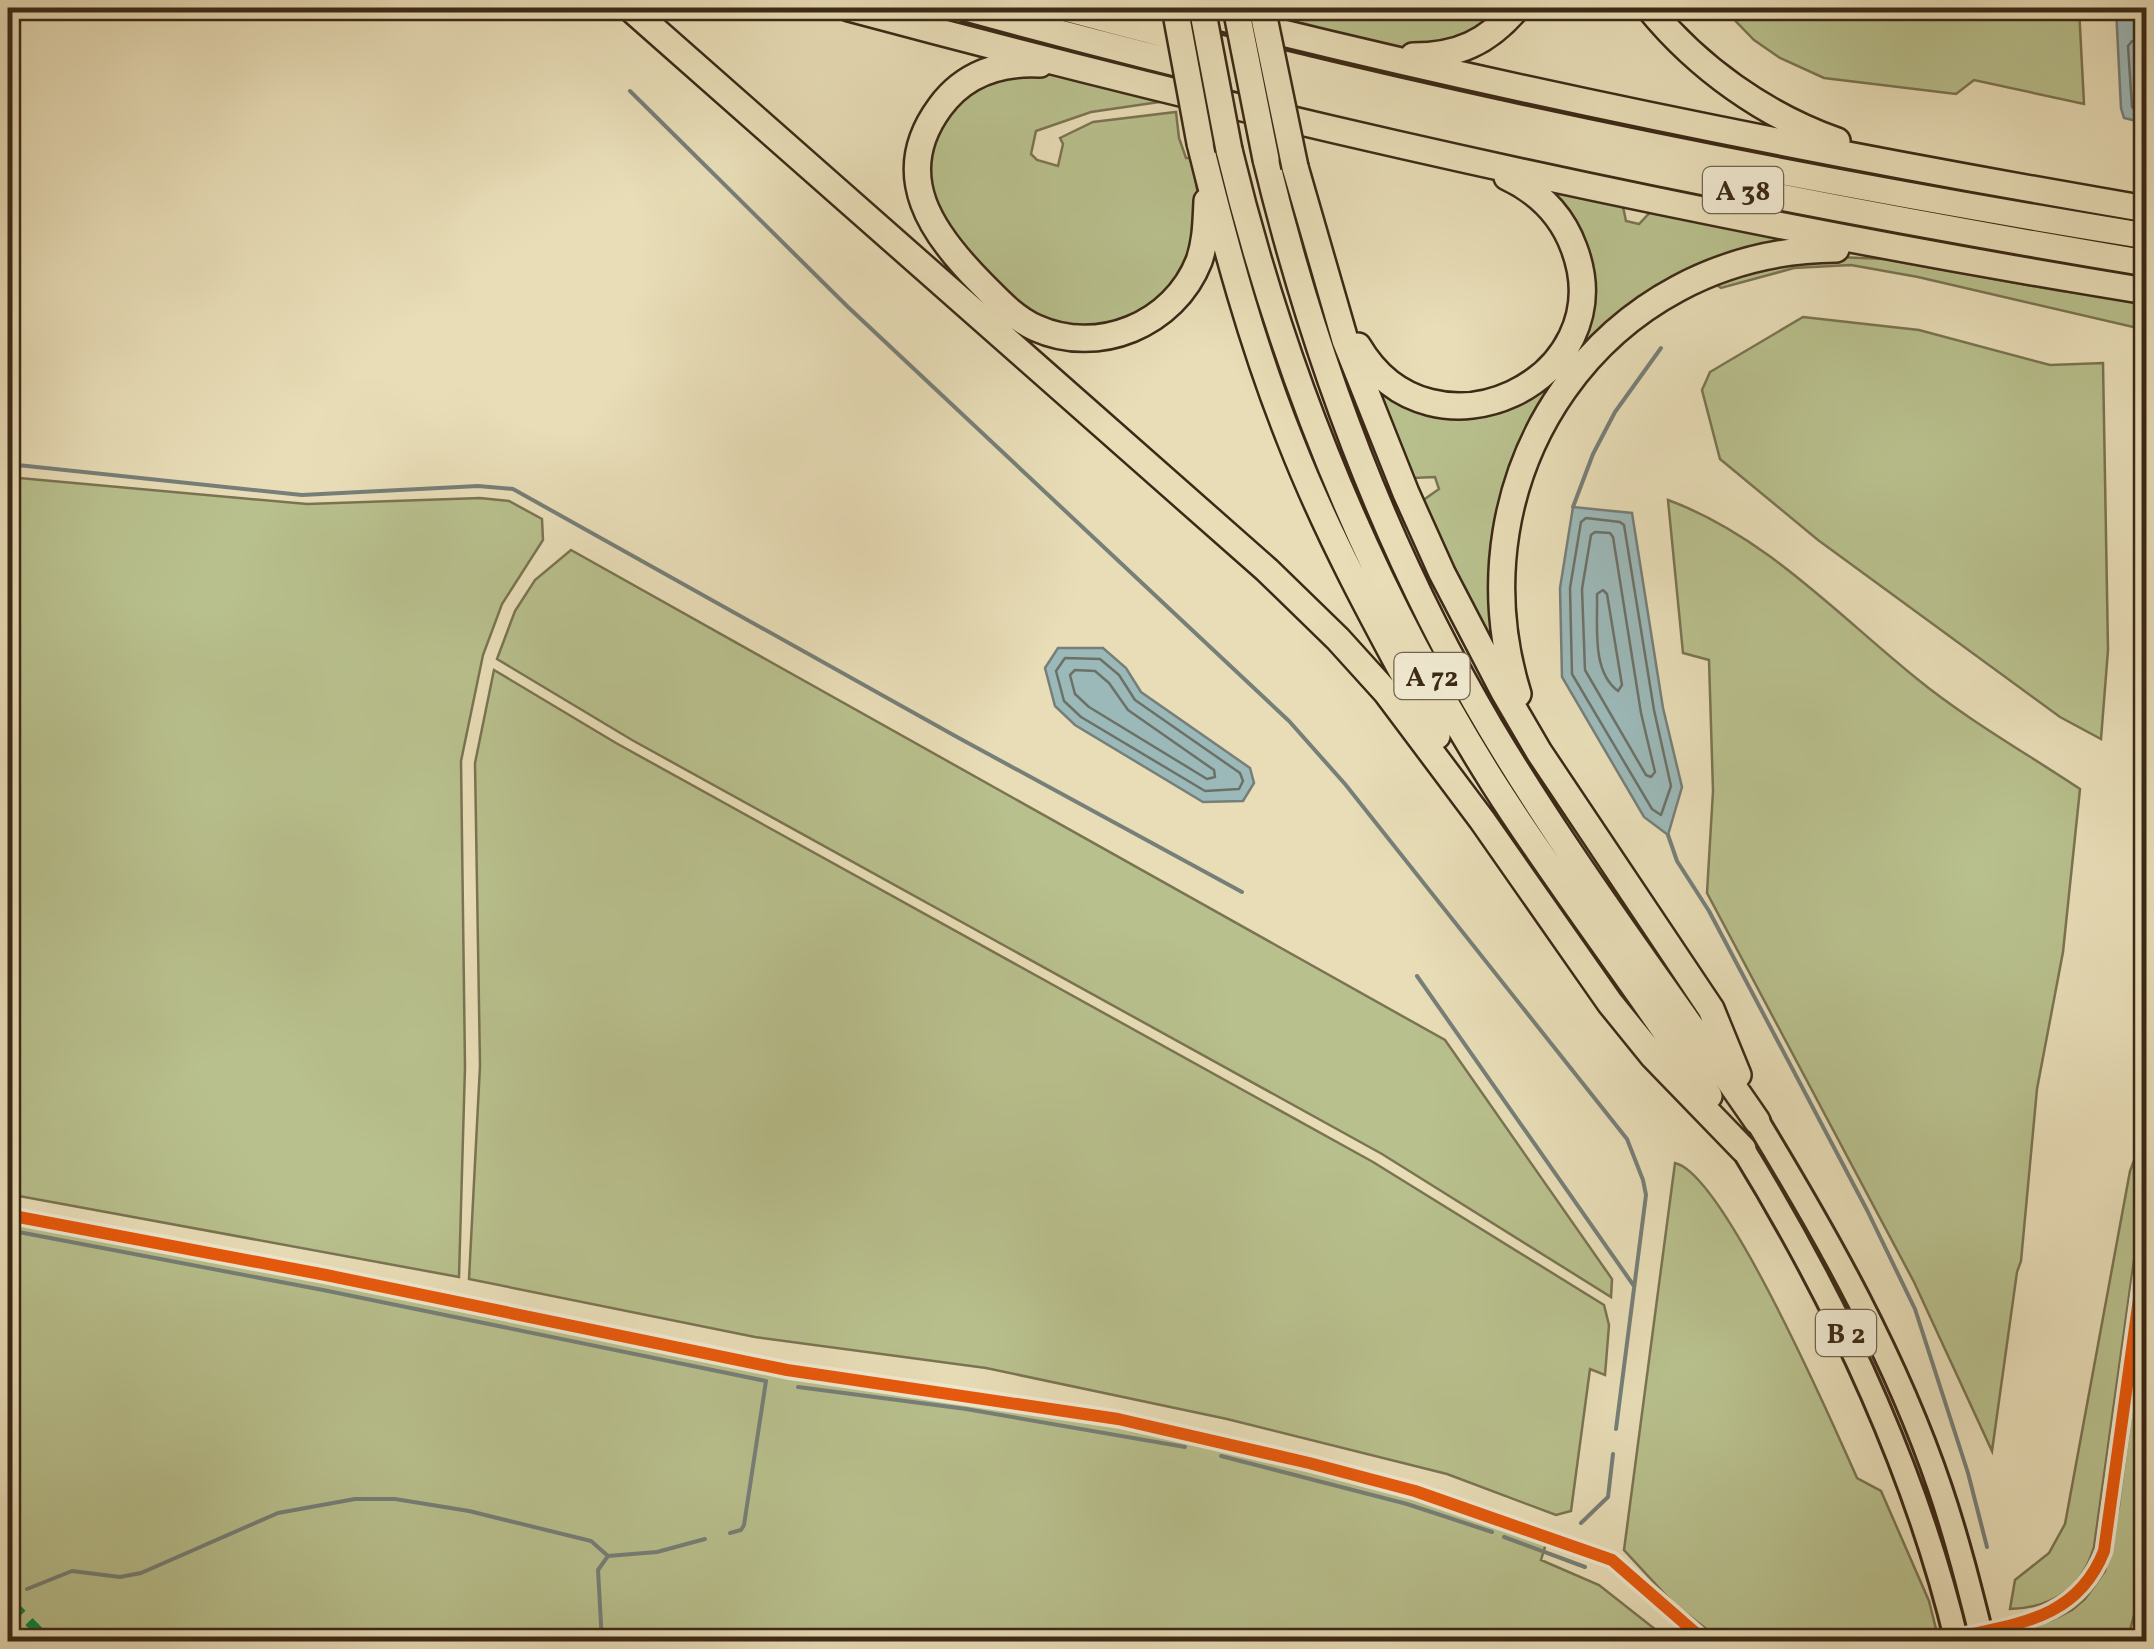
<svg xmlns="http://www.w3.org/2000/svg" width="2154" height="1649" font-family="Vollkorn,serif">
<rect width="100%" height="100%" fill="#e8ddb7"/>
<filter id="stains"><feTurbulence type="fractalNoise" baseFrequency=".002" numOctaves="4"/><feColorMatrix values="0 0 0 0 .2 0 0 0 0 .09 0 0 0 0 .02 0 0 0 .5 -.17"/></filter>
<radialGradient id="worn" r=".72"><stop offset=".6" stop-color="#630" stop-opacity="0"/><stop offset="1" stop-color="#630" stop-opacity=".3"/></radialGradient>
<path fill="#b8c08d" stroke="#7a7452" stroke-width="2.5" d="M 1281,8 L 1505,8 L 1467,37 L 1410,50 L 1284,23 Z
M 1723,8 L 2079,8 L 2084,104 L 1974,80 L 1956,94 L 1824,78 L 1780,58 L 1754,40 Z
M 1046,71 L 1173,100 L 1091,112 L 1036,131 L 1031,154 L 1037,160 L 1058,166 L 1063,144 L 1060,138 L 1093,122 L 1176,112 L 1179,138 L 1186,158 L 1192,158 L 1199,202 L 1191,259 L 1163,300 L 1106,328 L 1044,322 L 1016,305 L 936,215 L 927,165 L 943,116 L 980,82 Z
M 1539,187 L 1622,202 L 1626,221 L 1639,224 L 1656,206 L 1825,239 L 1688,275 L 1531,427 L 1502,665 L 1498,669 L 1422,501 L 1439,489 L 1435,477 L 1413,478 L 1376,386 L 1505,406 L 1586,311 Z
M 1815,256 L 1884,259 L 2061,291 L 2146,301 L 2146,330 L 1918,277 L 1851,265 L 1794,268 L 1721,288 L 1710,280 Z
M 1803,317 L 1919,330 L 2050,365 L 2103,363 L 2108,650 L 2101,739 L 2060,717 L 1818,540 L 1720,459 L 1702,390 L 1710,372 Z
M 8,477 L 307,504 L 480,498 L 509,501 L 542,519 L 543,540 L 502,604 L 483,655 L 461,761 L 465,1067 L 459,1277 L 8,1194 Z
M 1668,500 C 1764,535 1838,615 1916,678 C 1966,719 2026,753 2080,789 L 2063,952 L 2037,1089 L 2021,1261 L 2017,1272 L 1992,1451 L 1914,1282 L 1707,893 L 1713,791 L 1709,660 L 1683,653 Z
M 571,550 L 1445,1040 L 1612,1279 L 1611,1297 L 1382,1154 L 632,740 L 497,659 L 515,611 L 535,580 Z
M 494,670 L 616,743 L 1373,1162 L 1604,1305 L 1609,1325 L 1605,1375 L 1590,1369 L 1571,1511 L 1556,1515 L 1447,1474 L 1227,1419 L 986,1368 L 755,1337 L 469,1279 L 480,1066 L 475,763 Z
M 2146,1129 L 2146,1174 L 2094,1547 C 2082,1588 2052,1608 2010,1609 L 2015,1580 L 2049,1553 L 2065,1524 L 2130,1171 Z
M 1675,1163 C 1724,1174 1833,1424 1857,1478 L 1881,1491 L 1929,1601 L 1939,1641 L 1722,1641 L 1675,1605 L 1624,1550 Z
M 8,1215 L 326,1275 L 787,1370 L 1118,1419 L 1309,1463 L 1415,1491 L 1548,1537 L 1541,1560 L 1599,1585 L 1670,1641 L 8,1641 Z
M 2146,1301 L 2146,1571 L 2127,1641 L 2020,1641 L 2013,1629 L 2052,1620 L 2072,1610 L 2085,1599 L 2105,1571 L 2119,1506 Z"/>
<path fill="#9cb9b9" stroke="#767f78" stroke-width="2.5" d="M 2116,8 L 2139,8 L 2145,117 L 2141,122 L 2124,118 L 2121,108 Z
M 1573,507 L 1632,513 L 1663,708 L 1682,787 L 1668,835 L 1644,817 L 1562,677 L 1560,588 Z
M 1058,648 L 1103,648 L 1126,668 L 1141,692 L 1250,768 L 1254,783 L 1243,801 L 1203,802 L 1075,725 L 1055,706 L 1045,668 Z"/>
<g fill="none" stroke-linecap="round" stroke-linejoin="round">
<path stroke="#6c7168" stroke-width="2.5" d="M 2146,45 L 2132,41 L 2128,46 L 2132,107 L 2137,111 L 2146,110
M 1586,518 L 1620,522 L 1624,525 L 1654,710 L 1671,786 L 1661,815 L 1652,809 L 1572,674 L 1570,588 L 1581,522 Z
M 1595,532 L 1610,533 L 1613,537 L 1641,713 L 1655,772 L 1651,777 L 1646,775 L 1585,670 L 1582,589 L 1591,535 Z
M 1603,590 L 1607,594 L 1622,685 L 1618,691 C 1591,671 1598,625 1597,594 Z
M 1065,658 L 1100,659 L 1119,675 L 1135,700 L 1240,773 L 1243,781 L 1239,789 L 1205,791 L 1081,717 L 1064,701 L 1056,671 Z
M 1075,670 L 1095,671 L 1109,683 L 1128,710 L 1214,770 L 1215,777 L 1207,779 L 1089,707 L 1075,694 L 1070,675 Z"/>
<path stroke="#767f78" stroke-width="4" d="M 630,91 L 848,307 L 1289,721 L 1345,784 L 1627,1139 L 1643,1180 L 1646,1195 L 1616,1429
M 8,464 L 302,495 L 478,486 L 513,489 L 957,737 L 1242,892
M 1573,507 L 1593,454 L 1615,412 L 1661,348
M 1668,835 L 1677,861 L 1709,911 L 1867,1210 L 1915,1309 L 1968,1473 L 1987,1547
M 1417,976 L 1634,1286
M 8,1230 L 323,1290 L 766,1381 L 744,1525 L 741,1530 L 730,1533
M 798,1387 L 966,1409 L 1185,1447
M 1221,1456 L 1407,1504 L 1492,1532
M 1581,1523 L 1608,1497 L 1613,1454
M 1504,1537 L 1585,1567
M 27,1589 L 72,1571 L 120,1577 L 141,1573 L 278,1513 L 355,1499 L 395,1499 L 469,1511 L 591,1541 L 608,1556 L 657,1552 L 705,1539
M 602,1642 L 598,1570 L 608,1556"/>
<g stroke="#3c2916" stroke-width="28">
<path id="trunk" d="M 1757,1121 C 1828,1238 1896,1358 1940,1488 C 1957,1538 1970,1590 1983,1642
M 1743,1149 C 1837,1302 1915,1466 1957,1642"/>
</g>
<g stroke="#3c2916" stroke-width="30">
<path id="motorway" d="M 630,8 L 1267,570 L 1338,639 L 1386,692 L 1482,820 L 1610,1003 L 1653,1056 L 1743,1149
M 849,8 C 1277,123 1708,220 2146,291
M 966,8 C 1354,114 1749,197 2146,263
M 1065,8 C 1420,104 1783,177 2146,236
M 1649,8 C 1698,68 1764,115 1837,141
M 1187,9 C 1504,90 1825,154 2146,209
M 1413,56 C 1458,56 1488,42 1517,8
M 1040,64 C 1000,62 964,74 940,107 C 889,176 933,235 983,285 C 999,301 1014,318 1036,328 C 1098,356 1174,325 1199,261 C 1206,241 1206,221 1207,201
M 1200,143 C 1225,244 1252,345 1291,442 C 1331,544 1385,640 1437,736
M 1229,150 C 1283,373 1371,589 1494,784 C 1562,891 1640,990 1709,1096
M 1266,159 C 1314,357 1386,551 1490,727 C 1571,863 1667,990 1757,1121
M 1295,167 L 1345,340 L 1406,493 L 1442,573 L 1504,692 L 1539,752 L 1711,1009 L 1738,1075
M 1358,346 C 1432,472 1624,380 1574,248 C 1562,215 1539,192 1507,177
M 1518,694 C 1450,474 1602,251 1836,249"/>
</g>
<use href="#trunk" stroke="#e8ddb7" stroke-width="22"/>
<use href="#motorway" stroke="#e8ddb7" stroke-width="25"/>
<g stroke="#3c2916" stroke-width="30" stroke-linecap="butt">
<path id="motorway-bridge" d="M 1175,8 L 1200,143
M 1202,8 L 1229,150
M 1236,8 L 1266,159
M 1262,8 L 1295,167"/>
</g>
<use href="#motorway-bridge" stroke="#e8ddb7" stroke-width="25"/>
<path stroke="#00873e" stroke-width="10" stroke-dasharray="20 10" stroke-linecap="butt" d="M 8,1600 L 49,1642"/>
<g stroke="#f0e9d0" stroke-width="19">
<path id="cycleway" d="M 8,1215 L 326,1275 L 787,1370 L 1118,1419 L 1309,1463 L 1415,1491 L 1612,1560 L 1706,1642
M 1938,1642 C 2007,1624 2075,1625 2104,1551 L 2146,1248"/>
</g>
<use href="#cycleway" stroke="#e8590c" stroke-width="12"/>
</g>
<g text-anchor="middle" stroke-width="10" stroke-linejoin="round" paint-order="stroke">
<g fill="#f0e9d0" stroke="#72634e" stroke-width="2.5">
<rect x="1703" y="167" width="80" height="46" rx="8"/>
<rect x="1394.5" y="653" width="75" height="46" rx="8"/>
<rect x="1816" y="1310" width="60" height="46" rx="8"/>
</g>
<g font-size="28" font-weight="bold" fill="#3c2916">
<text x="1743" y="200">A 38</text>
<text x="1432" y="686">A 72</text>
<text x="1846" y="1343">B 2</text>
</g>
</g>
<rect width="2154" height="1649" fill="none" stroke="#e8ddb7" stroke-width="40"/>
<rect x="10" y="10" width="2134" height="1629" fill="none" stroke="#3c2916" stroke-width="5"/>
<rect x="20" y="20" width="2114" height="1609" fill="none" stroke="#3c2916" stroke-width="2.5"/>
<rect width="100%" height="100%" filter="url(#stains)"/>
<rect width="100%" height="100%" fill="url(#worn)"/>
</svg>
